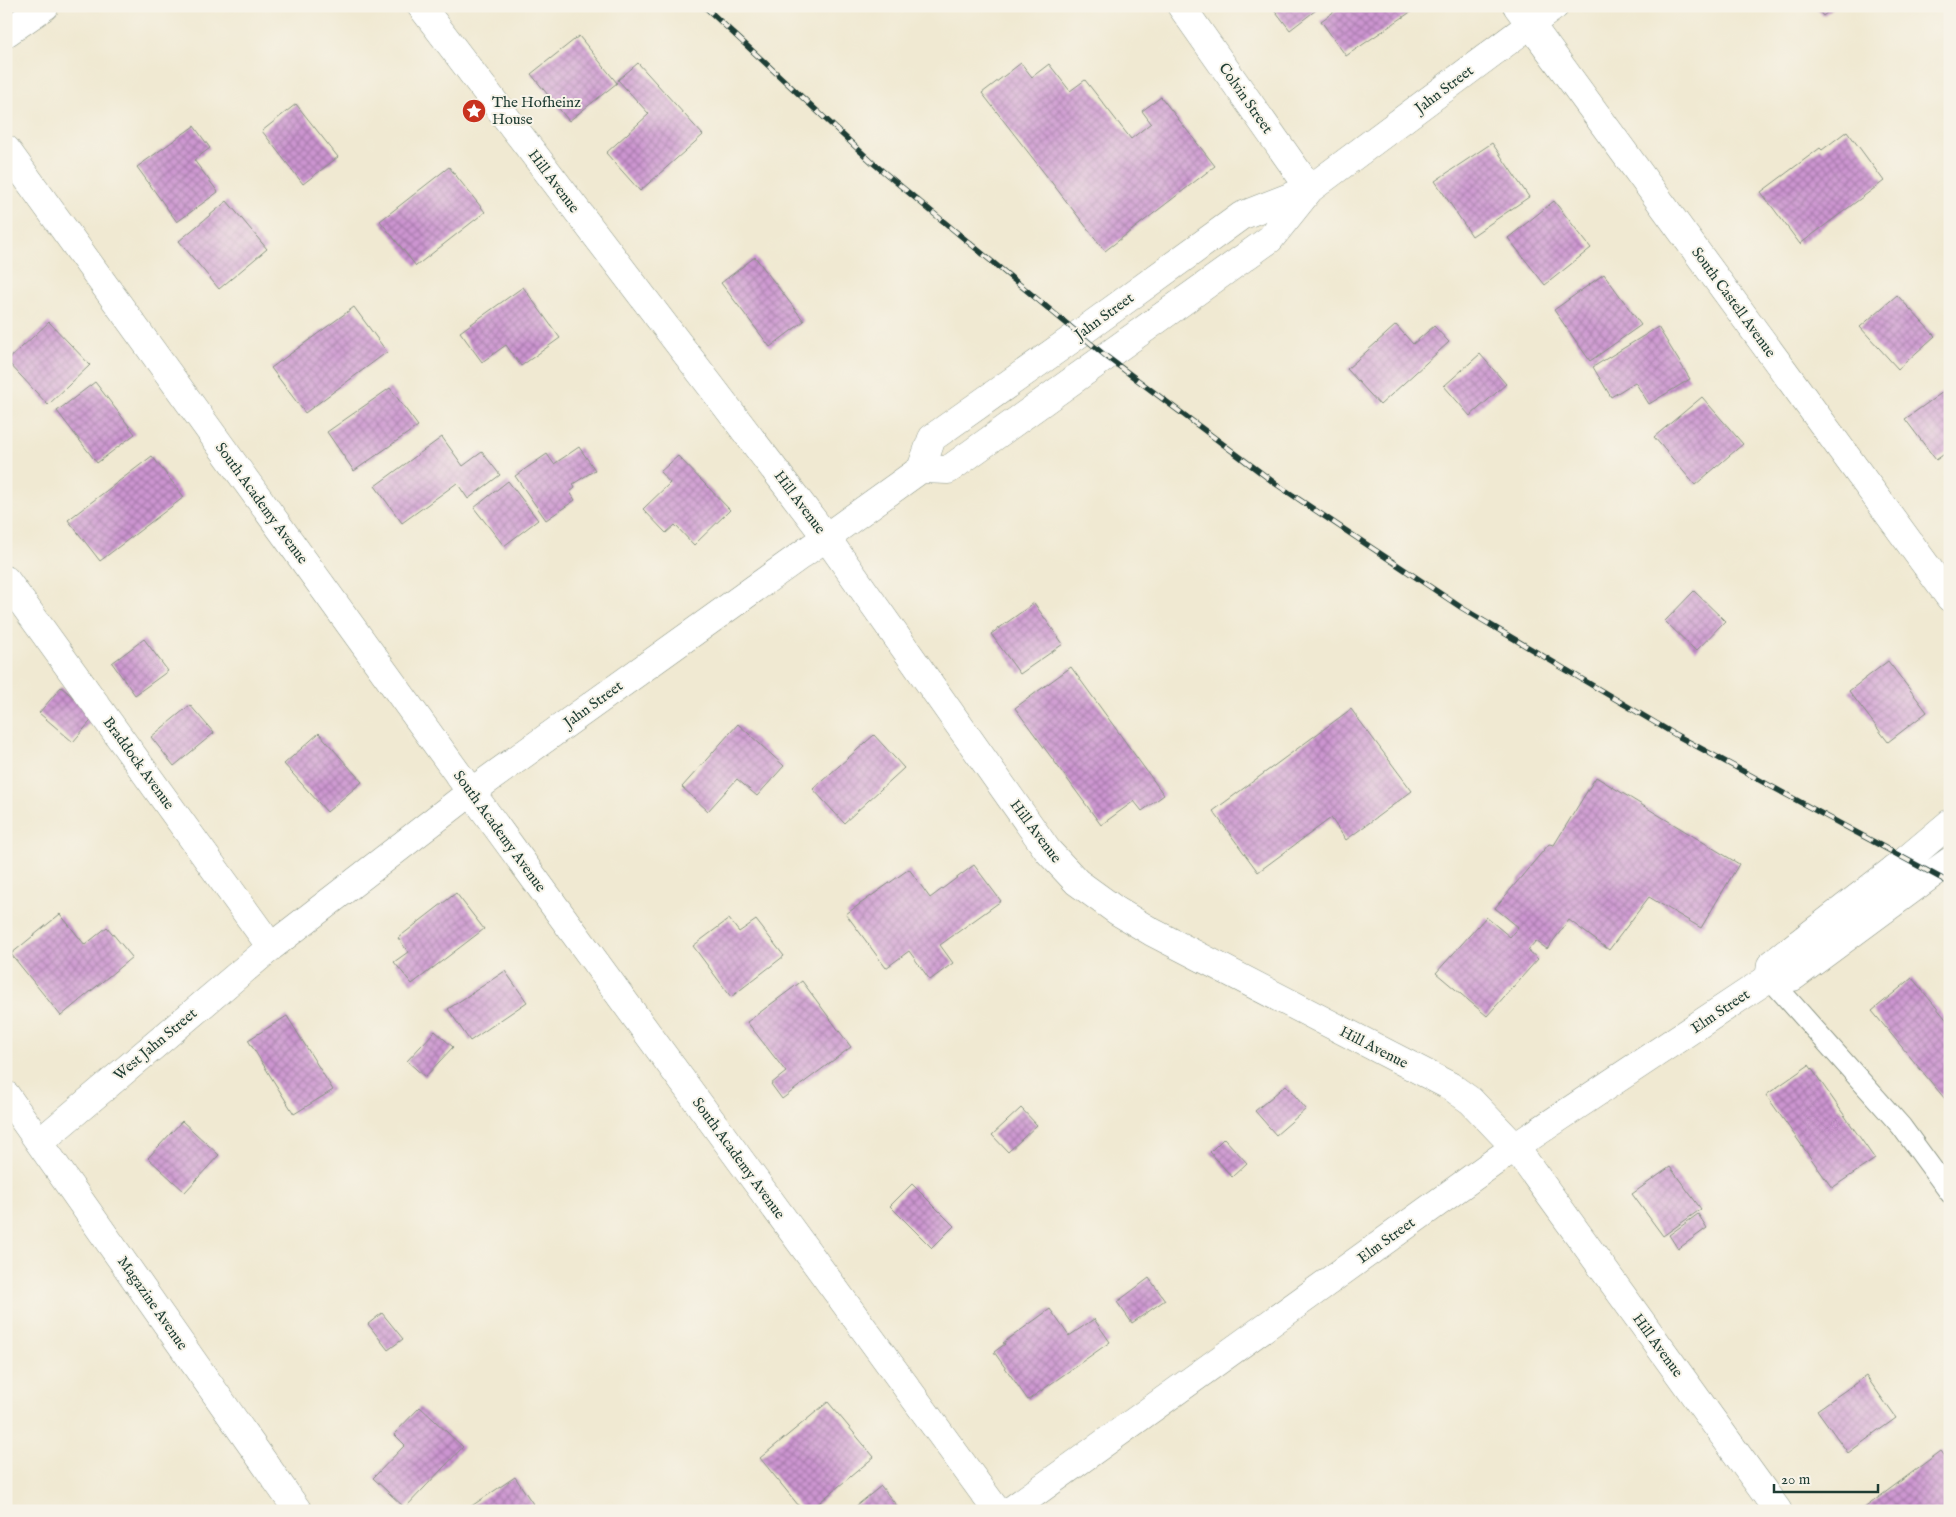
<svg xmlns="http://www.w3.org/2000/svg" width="1956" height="1517" font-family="'IM FELL English',serif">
<defs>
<pattern id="building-cross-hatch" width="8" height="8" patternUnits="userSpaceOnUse" patternTransform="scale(1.25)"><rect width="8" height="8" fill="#cc94d0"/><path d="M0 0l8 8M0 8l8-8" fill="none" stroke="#a57aaa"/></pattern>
</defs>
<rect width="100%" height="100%" fill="#f7f3e8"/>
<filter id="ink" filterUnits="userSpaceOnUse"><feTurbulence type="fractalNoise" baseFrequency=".02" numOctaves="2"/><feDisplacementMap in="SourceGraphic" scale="10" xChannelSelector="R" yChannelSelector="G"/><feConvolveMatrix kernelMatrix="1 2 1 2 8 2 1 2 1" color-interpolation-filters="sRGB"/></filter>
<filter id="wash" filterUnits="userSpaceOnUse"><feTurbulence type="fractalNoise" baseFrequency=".0096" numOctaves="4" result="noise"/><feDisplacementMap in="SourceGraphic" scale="20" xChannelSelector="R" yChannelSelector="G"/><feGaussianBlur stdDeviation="1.12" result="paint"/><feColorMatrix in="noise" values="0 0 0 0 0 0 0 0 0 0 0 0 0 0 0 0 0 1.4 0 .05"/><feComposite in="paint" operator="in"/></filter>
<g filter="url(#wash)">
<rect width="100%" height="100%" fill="#f0e9d2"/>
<g id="blocks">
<path fill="url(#building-cross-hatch)" d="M 1275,6 L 1313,6 L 1316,10 L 1290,30 L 1273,8 Z
M 1342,6 L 1409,6 L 1412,11 L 1346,56 L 1321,21 Z
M 1815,6 L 1835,6 L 1823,16 Z
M 579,36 L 617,83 L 569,121 L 531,74 Z
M 638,63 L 703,135 L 640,191 L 606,153 L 649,114 L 618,80 Z
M 1021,63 L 1032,77 L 1049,64 L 1070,91 L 1085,80 L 1131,139 L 1151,123 L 1142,111 L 1161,97 L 1215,166 L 1105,251 L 982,93 Z
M 296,104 L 338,157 L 303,184 L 262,131 Z
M 194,126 L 210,148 L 194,160 L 218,192 L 177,222 L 137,167 Z
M 1847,131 L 1884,181 L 1800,244 L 1761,192 L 1820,148 L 1822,150 Z
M 1492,143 L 1529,197 L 1472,236 L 1435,181 Z
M 449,167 L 485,212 L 416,266 L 380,221 Z
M 227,201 L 267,249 L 219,289 L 179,241 Z
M 1554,201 L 1591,248 L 1545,285 L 1508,238 Z
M 755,257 L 804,321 L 770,347 L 721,283 Z
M 1604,274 L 1641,325 L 1590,361 L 1554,310 Z
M 523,287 L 560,338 L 521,366 L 506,345 L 482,362 L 460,332 Z
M 1897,295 L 1935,336 L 1898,369 L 1860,327 Z
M 354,307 L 387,352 L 305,413 L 271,368 Z
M 49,322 L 90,365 L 48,405 L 7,361 Z
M 1396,325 L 1413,344 L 1434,326 L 1449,342 L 1380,405 L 1347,369 Z
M 1658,327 L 1690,379 L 1649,404 L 1635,382 L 1611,397 L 1593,367 Z
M 1480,354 L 1506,384 L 1470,416 L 1444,386 Z
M 95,382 L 135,434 L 97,463 L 57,411 Z
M 1950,387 L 1950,450 L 1936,460 L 1905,419 Z
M 390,388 L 418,426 L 354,471 L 327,432 Z
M 1702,397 L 1743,444 L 1695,485 L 1654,437 Z
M 442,437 L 463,466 L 482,452 L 500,475 L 468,499 L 457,483 L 402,523 L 375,486 Z
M 579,447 L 595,470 L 573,484 L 575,488 L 570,492 L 575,500 L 546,520 L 515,476 L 547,454 L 554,464 Z
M 152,456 L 184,497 L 100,561 L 68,520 Z
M 678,456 L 730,510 L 694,545 L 675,525 L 666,533 L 643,509 L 670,483 L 660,472 Z
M 508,481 L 538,520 L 504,546 L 474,508 Z
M 1694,591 L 1725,621 L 1696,651 L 1665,621 Z
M 1034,603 L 1063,644 L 1020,674 L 991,634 Z
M 144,639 L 168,671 L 135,695 L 112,663 Z
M 1888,661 L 1927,712 L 1888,742 L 1849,691 Z
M 1071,667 L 1164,795 L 1142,811 L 1134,801 L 1101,825 L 1015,708 Z
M 61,687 L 95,716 L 73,742 L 39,713 Z
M 190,705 L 214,733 L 174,766 L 151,737 Z
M 1351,709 L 1412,791 L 1346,840 L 1331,818 L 1258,872 L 1213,811 Z
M 738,724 L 784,766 L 757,796 L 737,779 L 708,811 L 682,787 Z
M 319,733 L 362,782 L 327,812 L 284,764 Z
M 874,735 L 904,768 L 844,823 L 813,789 Z
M 1596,777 L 1739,864 L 1701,928 L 1649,897 L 1609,950 L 1569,920 L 1547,949 L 1536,941 L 1528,950 L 1538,959 L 1487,1016 L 1436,973 L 1486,917 L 1510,937 L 1518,927 L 1495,908 L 1549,844 L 1554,845 Z
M 974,865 L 1001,901 L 940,945 L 953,963 L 930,980 L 909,951 L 886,968 L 846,914 L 909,869 L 930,898 Z
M 456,893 L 484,929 L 412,984 L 394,962 L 408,952 L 398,938 Z
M 60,914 L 85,945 L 107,927 L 132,957 L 61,1016 L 11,954 Z
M 729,919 L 739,932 L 756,920 L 784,956 L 731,997 L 693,946 Z
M 505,971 L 527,1002 L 470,1041 L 448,1009 Z
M 1912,978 L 1950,1024 L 1950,1105 L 1872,1011 Z
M 802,981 L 851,1047 L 782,1099 L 771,1084 L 786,1072 L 747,1022 Z
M 287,1016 L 333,1090 L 294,1114 L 248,1040 Z
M 435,1031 L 453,1047 L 425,1077 L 407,1061 Z
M 1809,1065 L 1875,1159 L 1832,1188 L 1766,1095 Z
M 1286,1085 L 1306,1109 L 1276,1135 L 1255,1111 Z
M 1021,1108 L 1037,1125 L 1008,1152 L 992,1135 Z
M 182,1121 L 219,1155 L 185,1192 L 148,1158 Z
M 1224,1138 L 1247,1163 L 1232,1177 L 1210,1152 Z
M 1670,1167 L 1701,1209 L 1663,1236 L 1632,1194 Z
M 912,1184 L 954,1226 L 932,1248 L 890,1206 Z
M 1698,1214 L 1707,1228 L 1678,1249 L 1669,1235 Z
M 1149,1278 L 1165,1300 L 1132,1323 L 1117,1302 Z
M 1050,1309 L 1069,1336 L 1094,1319 L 1110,1342 L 1028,1400 L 994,1352 L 1005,1344 L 1003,1343 Z
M 382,1313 L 403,1339 L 388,1350 L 368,1324 Z
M 1866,1376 L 1896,1418 L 1848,1453 L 1817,1410 Z
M 828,1402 L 874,1457 L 809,1511 L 803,1511 L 760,1458 Z
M 420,1407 L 463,1447 L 405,1508 L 373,1478 L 405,1445 L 394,1434 Z
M 1941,1451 L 1950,1463 L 1950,1511 L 1864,1511 L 1863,1509 Z
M 515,1477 L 533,1504 L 523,1511 L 464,1511 Z
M 881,1486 L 901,1511 L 850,1511 Z"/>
</g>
</g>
<g filter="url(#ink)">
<use href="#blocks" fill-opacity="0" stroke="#889383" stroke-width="1"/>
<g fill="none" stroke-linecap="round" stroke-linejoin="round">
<g stroke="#889383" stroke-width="22">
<path id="service" d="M 1769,978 L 1901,1126 L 1950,1193"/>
</g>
<g stroke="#889383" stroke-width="29">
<path id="minor" d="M 421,6 L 826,537 L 1048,851 L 1077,882 L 1117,911 L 1152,932 L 1450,1086 L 1471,1101 L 1515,1147 L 1778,1511
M 1181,6 L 1310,189
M 1517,6 L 1950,598
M 6,33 L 45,6
M 6,149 L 471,792 L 997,1511
M 921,469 L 948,470 L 1270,239 L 1310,189 L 1555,6
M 6,580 L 271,947
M 1769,978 L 1771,965 L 1906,860 L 1950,823
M 6,1095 L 298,1511
M 40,1142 L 271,947 L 471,792 L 921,469 L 932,438 L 1079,334 L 1241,216 L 1310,189
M 1010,1511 L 1515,1147 L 1769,978 L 1793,977 L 1950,861"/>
</g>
<use href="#service" stroke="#fff" stroke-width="20"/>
<use href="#minor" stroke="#fff" stroke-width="28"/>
<g stroke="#1f3d34" stroke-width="5.5">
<path id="rail" d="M 704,6 L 873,163 L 1107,357 L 1276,484 L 1462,608 L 1676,735 L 1950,883"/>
</g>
<use href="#rail" stroke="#f7f3e8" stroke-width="4" stroke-dasharray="11" stroke-linecap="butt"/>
</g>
</g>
<defs>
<g id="sight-disc" transform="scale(1.25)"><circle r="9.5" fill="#c8321e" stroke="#f7f3e8"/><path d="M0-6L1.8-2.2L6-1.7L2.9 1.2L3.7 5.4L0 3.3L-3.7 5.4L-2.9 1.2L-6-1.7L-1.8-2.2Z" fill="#fff"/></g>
</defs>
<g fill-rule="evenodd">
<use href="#sight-disc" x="474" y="111"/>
</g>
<g text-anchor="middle" stroke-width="4" stroke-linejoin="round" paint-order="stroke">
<g font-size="15" fill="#1f3d34" stroke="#f7f3e8">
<text transform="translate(1444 89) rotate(-37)" y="5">Jahn Street</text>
<text transform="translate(1246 98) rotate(55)" y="5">Colvin Street</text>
<text transform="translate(554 181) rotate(53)" y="5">Hill Avenue</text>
<text transform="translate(1734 302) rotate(54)" y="5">South Castell Avenue</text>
<text transform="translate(1104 316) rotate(-36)" y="5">Jahn Street</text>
<text transform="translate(800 502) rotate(53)" y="5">Hill Avenue</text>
<text transform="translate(262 503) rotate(54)" y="5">South Academy Avenue</text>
<text transform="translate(593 704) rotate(-36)" y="5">Jahn Street</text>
<text transform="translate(139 763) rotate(54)" y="5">Braddock Avenue</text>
<text transform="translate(500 831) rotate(54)" y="5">South Academy Avenue</text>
<text transform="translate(1036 831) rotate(53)" y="5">Hill Avenue</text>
<text transform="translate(1720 1011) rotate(-34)" y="5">Elm Street</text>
<text transform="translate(155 1044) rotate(-40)" y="5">West Jahn Street</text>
<text transform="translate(1374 1047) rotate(27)" y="5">Hill Avenue</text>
<text transform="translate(739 1158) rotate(54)" y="5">South Academy Avenue</text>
<text transform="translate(1386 1240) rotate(-36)" y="5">Elm Street</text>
<text transform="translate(153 1303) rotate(55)" y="5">Magazine Avenue</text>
<text transform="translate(1658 1345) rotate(54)" y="5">Hill Avenue</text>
</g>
<g font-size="15" fill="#1f3d34" stroke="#f7f3e8" text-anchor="start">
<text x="492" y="107">The Hofheinz<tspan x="492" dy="17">House</tspan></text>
</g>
</g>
<rect width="1956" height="1517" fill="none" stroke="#f7f3e8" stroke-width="25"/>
<path d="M1774 1484v8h104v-8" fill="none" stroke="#1f3d34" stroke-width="2.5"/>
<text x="1781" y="1484" font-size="15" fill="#1f3d34" stroke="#f7f3e8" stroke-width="4" paint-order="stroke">20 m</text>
</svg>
